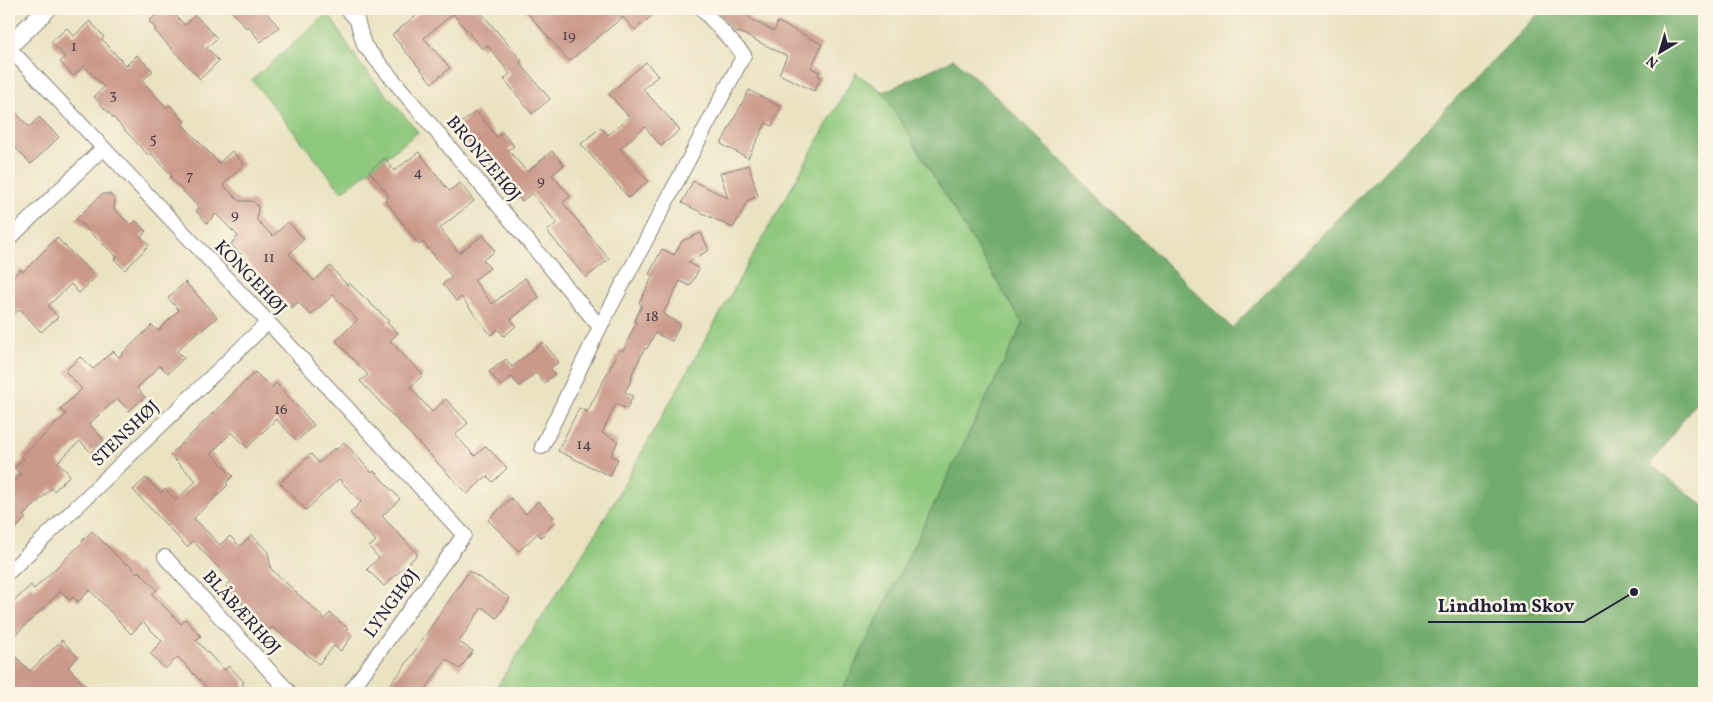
<svg xmlns="http://www.w3.org/2000/svg" width="1713" height="702" font-family="Vollkorn,serif">
<rect width="100%" height="100%" fill="#fcf5e5"/>
<filter id="ink" filterUnits="userSpaceOnUse"><feTurbulence type="fractalNoise" baseFrequency=".02" numOctaves="2"/><feDisplacementMap in="SourceGraphic" scale="10" xChannelSelector="R" yChannelSelector="G"/><feConvolveMatrix kernelMatrix="1 2 1 2 8 2 1 2 1" color-interpolation-filters="sRGB"/></filter>
<filter id="wash" filterUnits="userSpaceOnUse"><feTurbulence type="fractalNoise" baseFrequency=".0096" numOctaves="4" result="noise"/><feDisplacementMap in="SourceGraphic" scale="20" xChannelSelector="R" yChannelSelector="G"/><feGaussianBlur stdDeviation="1.12" result="paint"/><feColorMatrix in="noise" values="0 0 0 0 0 0 0 0 0 0 0 0 0 0 0 0 0 1.4 0 .05"/><feComposite in="paint" operator="in"/></filter>
<g filter="url(#wash)">
<rect width="100%" height="100%" fill="#eae3c2"/>
<path fill="#8fc97e" stroke="#58765c" d="M 328,13 L 358,61 L 418,132 L 342,192 L 252,80 Z
M 856,73 L 883,92 L 1023,324 L 841,693 L 493,693 L 599,528 Z"/>
<path fill="#73ad6d" stroke="#4a6854" d="M 1543,9 L 1704,9 L 1704,390 L 1651,465 L 1704,506 L 1704,693 L 841,693 L 1023,324 L 883,92 L 954,59 L 989,90 L 1232,328 Z"/>
<g id="blocks">
<path fill="#cb9989" d="M 149,9 L 169,9 L 185,25 L 195,15 L 217,38 L 207,48 L 219,61 L 200,79 L 154,30 L 156,29 L 149,21 L 155,16 Z
M 230,9 L 263,9 L 279,27 L 261,42 L 248,26 L 246,28 Z
M 424,9 L 478,9 L 522,61 L 520,63 L 550,99 L 532,114 L 504,79 L 510,74 L 487,45 L 482,49 L 453,14 L 424,38 L 450,68 L 432,83 L 392,35 Z
M 524,9 L 660,9 L 635,30 L 623,17 L 569,61 Z
M 715,9 L 742,9 L 752,20 L 774,31 L 778,22 L 822,44 L 811,68 L 820,72 L 818,75 L 821,77 L 814,91 L 779,74 L 787,56 L 739,32 L 737,33 Z
M 90,21 L 104,37 L 102,39 L 126,66 L 137,55 L 153,71 L 142,81 L 167,108 L 170,105 L 185,122 L 182,124 L 219,163 L 232,151 L 244,164 L 223,185 L 239,201 L 253,201 L 258,206 L 257,220 L 273,236 L 288,222 L 304,239 L 289,254 L 314,281 L 330,266 L 347,285 L 349,283 L 389,321 L 387,323 L 398,333 L 390,341 L 423,375 L 410,387 L 432,412 L 446,399 L 468,423 L 455,435 L 475,456 L 486,446 L 507,468 L 493,482 L 487,476 L 467,494 L 360,381 L 368,375 L 336,341 L 357,320 L 333,295 L 311,315 L 298,302 L 291,308 L 231,244 L 238,236 L 216,214 L 207,223 L 196,211 L 199,208 L 170,177 L 172,176 L 151,153 L 149,156 L 94,97 L 104,87 L 84,66 L 73,76 L 60,62 L 65,57 L 51,42 L 67,28 L 74,36 Z
M 646,62 L 658,76 L 643,89 L 680,130 L 661,146 L 645,127 L 620,149 L 648,181 L 629,198 L 581,144 L 601,127 L 608,135 L 629,117 L 609,94 Z
M 749,90 L 781,107 L 772,126 L 766,123 L 748,158 L 721,144 Z
M 9,105 L 29,127 L 39,117 L 59,137 L 31,164 L 9,141 Z
M 476,111 L 497,137 L 502,132 L 514,146 L 508,150 L 527,172 L 552,151 L 564,165 L 552,175 L 570,196 L 563,203 L 609,259 L 586,278 L 547,231 L 557,223 L 532,193 L 522,201 L 512,190 L 509,193 L 455,128 Z
M 419,152 L 449,191 L 460,183 L 474,201 L 440,228 L 459,253 L 483,235 L 495,251 L 483,260 L 490,268 L 474,280 L 492,304 L 525,278 L 539,297 L 511,319 L 516,326 L 504,336 L 498,329 L 491,335 L 461,297 L 456,301 L 443,284 L 452,277 L 423,242 L 419,245 L 385,200 L 389,196 L 369,171 L 385,158 L 394,171 Z
M 749,165 L 758,196 L 748,200 L 733,228 L 682,203 L 693,181 L 728,198 L 720,173 Z
M 102,194 L 110,194 L 115,199 L 114,209 L 131,225 L 136,221 L 146,231 L 141,237 L 149,245 L 125,270 L 114,259 L 117,257 L 76,219 Z
M 701,233 L 709,250 L 688,262 L 699,269 L 690,286 L 680,281 L 663,314 L 680,324 L 672,341 L 655,333 L 647,349 L 645,348 L 631,376 L 633,377 L 625,392 L 633,396 L 627,409 L 616,404 L 602,433 L 618,441 L 611,456 L 618,459 L 610,476 L 558,451 L 579,408 L 587,412 L 620,349 L 623,351 L 636,323 L 634,322 L 642,305 L 639,303 L 653,276 L 649,274 L 662,249 L 674,255 L 682,241 Z
M 57,238 L 96,277 L 79,293 L 71,284 L 48,306 L 58,317 L 41,332 L 20,309 L 9,319 L 9,281 L 21,269 L 23,272 Z
M 185,282 L 217,317 L 200,332 L 198,331 L 177,351 L 184,358 L 168,373 L 160,366 L 137,388 L 145,397 L 129,411 L 117,398 L 89,424 L 104,440 L 91,452 L 80,441 L 58,462 L 70,475 L 54,491 L 52,488 L 23,516 L 26,518 L 9,535 L 9,486 L 21,475 L 14,468 L 24,459 L 21,457 L 66,414 L 60,409 L 82,389 L 65,371 L 80,357 L 93,369 L 113,351 L 119,357 L 152,325 L 158,331 L 179,310 L 168,298 Z
M 543,342 L 559,362 L 550,368 L 555,374 L 544,383 L 536,373 L 519,386 L 512,377 L 501,386 L 489,372 L 506,359 L 512,367 Z
M 255,372 L 271,388 L 276,383 L 314,425 L 297,441 L 276,419 L 247,448 L 232,432 L 211,453 L 233,476 L 226,483 L 228,485 L 194,518 L 220,545 L 230,536 L 240,546 L 252,535 L 268,552 L 271,569 L 325,619 L 330,613 L 348,628 L 346,631 L 352,636 L 341,651 L 334,646 L 319,664 L 272,627 L 269,630 L 242,605 L 243,604 L 226,587 L 231,581 L 193,541 L 187,547 L 133,490 L 146,478 L 161,493 L 165,489 L 176,500 L 196,481 L 170,455 Z
M 344,442 L 372,473 L 374,471 L 400,499 L 382,516 L 418,554 L 384,586 L 367,569 L 379,558 L 369,547 L 376,541 L 350,513 L 361,502 L 339,479 L 306,510 L 280,483 L 311,454 L 319,463 L 335,448 L 336,450 Z
M 511,498 L 526,514 L 538,501 L 554,517 L 552,519 L 555,522 L 541,537 L 538,533 L 519,551 L 488,520 Z
M 92,531 L 126,565 L 128,563 L 137,573 L 139,571 L 157,590 L 152,594 L 181,624 L 185,619 L 201,636 L 196,640 L 224,670 L 229,666 L 244,682 L 242,684 L 251,693 L 212,693 L 178,657 L 165,669 L 150,653 L 162,641 L 143,622 L 131,634 L 90,590 L 78,602 L 73,597 L 70,600 L 61,591 L 9,641 L 9,606 L 31,585 L 34,589 L 83,542 L 82,541 Z
M 469,571 L 510,598 L 497,618 L 482,607 L 459,642 L 473,651 L 460,669 L 446,659 L 423,693 L 384,693 L 396,676 L 397,677 Z
M 62,640 L 78,657 L 68,667 L 92,693 L 17,693 L 9,685 L 9,650 L 30,671 Z"/>
</g>
</g>
<g filter="url(#ink)">
<use href="#blocks" fill-opacity="0" stroke="#86827e" stroke-width="1"/>
<g fill="none" stroke-linecap="round" stroke-linejoin="round">
<g stroke="#86827e" stroke-width="16">
<path id="minor" d="M 347,9 L 357,20 L 364,45 L 600,327
M 9,48 L 268,322 L 464,535 L 349,693
M 9,239 L 103,148
M 542,447 L 600,327 L 744,55 L 702,9
M 165,557 L 290,693
M 9,572 L 268,322"/>
</g>
<g stroke="#86827e" stroke-width="20">
<path id="tertiary" d="M 9,46 L 47,9"/>
</g>
<use href="#minor" stroke="#fff" stroke-width="14"/>
<use href="#tertiary" stroke="#fff" stroke-width="18"/>
</g>
</g>
<g text-anchor="middle" stroke-width="5" stroke-linejoin="round" paint-order="stroke">
<g font-size="15" fill="#4c404e">
<text x="569" y="40">19</text>
<text x="74" y="51">1</text>
<text x="113" y="99">3</text>
<text x="153" y="143">5</text>
<text x="418" y="177">4</text>
<text x="190" y="180">7</text>
<text x="541" y="185">9</text>
<text x="235" y="219">9</text>
<text x="269" y="262">11</text>
<text x="652" y="321">18</text>
<text x="281" y="414">16</text>
<text x="584" y="449">14</text>
</g>
<g font-size="18" fill="#22223b" stroke="#fcf5e5">
<text transform="translate(484 158) rotate(50)" y="6">BRONZEHØJ</text>
<text transform="translate(251 277) rotate(46)" y="6">KONGEHØJ</text>
<text transform="translate(125 433) rotate(-44)" y="6">STENSHØJ</text>
<text transform="translate(391 603) rotate(-54)" y="6">LYNGHØJ</text>
<text transform="translate(242 612) rotate(48)" y="6">BLÅBÆRHØJ</text>
</g>
</g>
<path fill="none" stroke="#22223b" stroke-width="2" d="M1634 592L1584 622H1428"/>
<circle fill="#22223b" stroke="#fcf5e5" stroke-width="2" cx="1634" cy="592" r="5"/>
<g font-size="19" text-anchor="middle" font-weight="bold" fill="#22223b" stroke="#fcf5e5" stroke-width="5" stroke-linejoin="round" paint-order="stroke">
<text x="1506" y="612">Lindholm Skov</text>
</g>
<rect width="1713" height="702" fill="none" stroke="#fcf5e5" stroke-width="30"/>
<g transform="translate(1660 52) rotate(218)" stroke="#fcf5e5" stroke-width="4" paint-order="stroke">
<path d="M0-4L9 19L0 12L-9 19Z" fill="#22223b"/>
<text y="-8" font-size="14" font-weight="bold" text-anchor="middle" fill="#22223b">N</text>
</g>
</svg>
